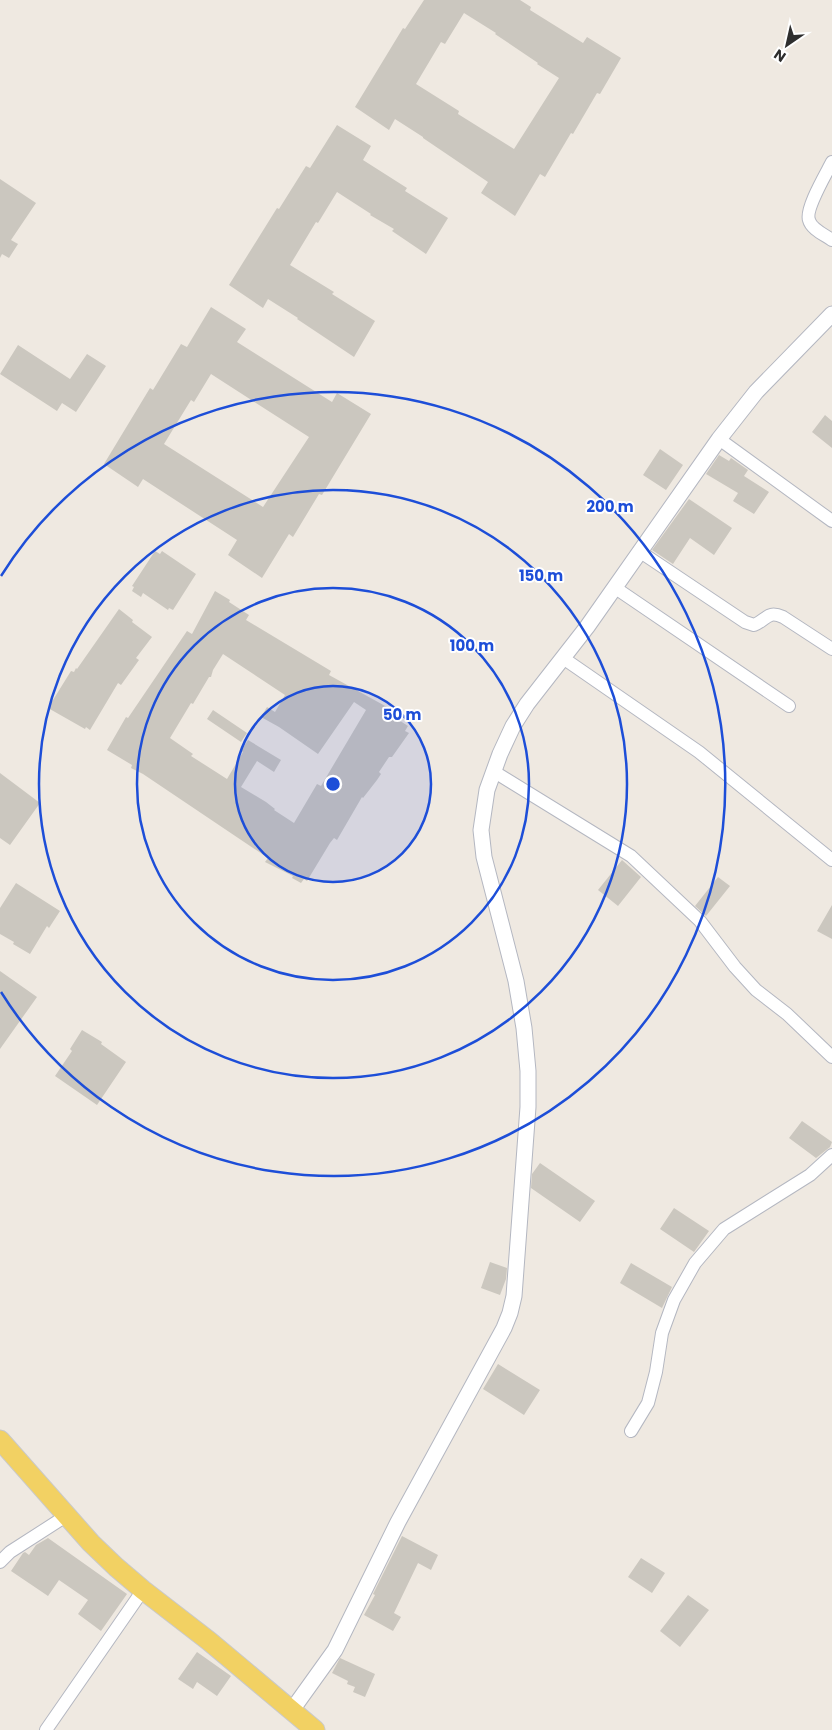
<svg xmlns="http://www.w3.org/2000/svg" width="832" height="1730" font-family="Poppins,sans-serif">
<rect width="100%" height="100%" fill="#efe9e1"/>
<path fill="#cbc7bf" fill-rule="evenodd" d="M 424,0 L 520,0 L 531,7 L 530,10 L 583,43 L 587,37 L 621,58 L 600,94 L 597,93 L 573,134 L 571,133 L 545,177 L 540,174 L 515,216 L 481,193 L 488,182 L 423,138 L 423,137 L 395,119 L 389,130 L 355,107 L 403,28 L 405,29 ZM 464,13 L 496,33 L 495,34 L 538,63 L 537,64 L 559,78 L 514,149 L 458,114 L 459,111 L 416,84 L 441,42 L 445,44 Z
M 337,125 L 371,146 L 363,160 L 407,188 L 405,191 L 448,218 L 426,254 L 392,231 L 394,229 L 370,215 L 371,214 L 337,192 L 318,223 L 316,222 L 290,265 L 334,292 L 332,294 L 375,321 L 354,357 L 297,319 L 298,318 L 268,299 L 263,308 L 229,285 L 277,208 L 279,209 L 306,166 L 310,168 Z
M 0,179 L 36,203 L 11,240 L 18,244 L 9,258 L 2,254 L 0,258 Z
M 211,307 L 246,329 L 237,342 L 332,402 L 337,393 L 371,414 L 322,495 L 319,494 L 293,537 L 289,534 L 262,578 L 228,555 L 237,540 L 143,479 L 138,487 L 104,464 L 150,388 L 153,390 L 181,344 L 187,347 ZM 211,374 L 309,437 L 263,507 L 164,444 L 191,400 L 194,402 Z
M 18,345 L 70,379 L 87,354 L 106,366 L 76,412 L 62,403 L 57,411 L 0,374 Z
M 825,415 L 832,421 L 832,448 L 812,432 Z
M 660,449 L 683,465 L 666,490 L 643,475 Z
M 719,455 L 729,461 L 731,458 L 748,470 L 744,476 L 769,492 L 754,514 L 733,501 L 738,493 L 706,474 Z
M 689,499 L 732,528 L 714,555 L 690,538 L 673,564 L 652,550 Z
M 155,551 L 160,554 L 162,551 L 196,574 L 173,610 L 169,608 L 168,610 L 143,593 L 141,597 L 132,591 L 134,587 L 132,586 Z
M 215,591 L 230,600 L 229,602 L 249,615 L 246,620 L 331,671 L 329,675 L 387,707 L 385,711 L 408,726 L 405,731 L 409,733 L 392,757 L 389,757 L 379,772 L 381,774 L 377,780 L 363,798 L 362,797 L 337,840 L 334,838 L 330,843 L 307,881 L 304,879 L 301,883 L 292,878 L 293,876 L 265,862 L 268,858 L 143,774 L 131,768 L 132,765 L 107,750 L 126,717 L 128,718 L 187,631 L 192,634 ZM 223,654 L 285,695 L 275,712 L 267,707 L 261,717 L 279,727 L 318,754 L 354,702 L 366,710 L 321,786 L 317,784 L 294,823 L 274,810 L 275,809 L 266,802 L 241,787 L 257,761 L 274,772 L 281,760 L 248,740 L 241,751 L 243,752 L 227,779 L 191,756 L 193,754 L 170,738 L 191,703 L 193,704 L 209,677 L 211,677 L 213,670 Z
M 119,609 L 133,620 L 132,622 L 152,637 L 136,658 L 139,660 L 121,685 L 118,683 L 90,730 L 86,727 L 85,729 L 48,708 L 71,671 L 74,672 L 76,668 L 77,669 Z
M 213,710 L 247,733 L 241,742 L 207,719 Z
M 0,773 L 40,803 L 10,845 L 0,838 Z
M 622,860 L 641,877 L 618,906 L 598,890 Z
M 718,877 L 730,886 L 706,916 L 695,906 Z
M 16,883 L 60,911 L 49,928 L 47,926 L 30,954 L 13,944 L 14,942 L 0,934 L 0,908 Z
M 832,905 L 832,939 L 817,931 Z
M 0,971 L 37,997 L 0,1049 Z
M 82,1030 L 102,1042 L 101,1044 L 126,1062 L 97,1105 L 55,1076 L 72,1051 L 70,1049 Z
M 802,1121 L 832,1142 L 830,1147 L 816,1158 L 789,1138 Z
M 540,1163 L 595,1201 L 580,1222 L 531,1188 L 532,1174 Z
M 674,1208 L 709,1231 L 694,1252 L 660,1229 Z
M 490,1262 L 507,1268 L 506,1279 L 500,1295 L 481,1288 Z
M 631,1263 L 672,1287 L 662,1308 L 620,1283 Z
M 498,1364 L 540,1390 L 524,1415 L 483,1389 Z
M 402,1536 L 438,1555 L 431,1570 L 418,1563 L 394,1613 L 401,1617 L 393,1631 L 364,1615 L 375,1595 L 373,1594 Z
M 48,1538 L 127,1594 L 101,1631 L 78,1614 L 88,1600 L 59,1580 L 48,1596 L 11,1571 L 23,1553 L 25,1552 L 29,1555 L 36,1545 Z
M 641,1558 L 665,1573 L 652,1593 L 628,1577 Z
M 688,1595 L 709,1610 L 680,1647 L 660,1631 Z
M 197,1652 L 231,1676 L 217,1696 L 197,1682 L 193,1689 L 178,1679 Z
M 340,1658 L 375,1674 L 365,1697 L 353,1692 L 355,1687 L 347,1684 L 348,1681 L 332,1673 Z"/>
<g fill="none" stroke-linecap="round" stroke-linejoin="round">
<g stroke="#b4b7c1" stroke-width="14">
<path id="minor" d="M 832,162 C 826,174 805,209 809,220 C 811,229 825,235 832,240
M 719,439 L 832,521
M 639,551 L 745,622 L 754,625 C 767,620 767,610 783,617 L 832,649
M 614,587 L 789,706
M 563,658 L 699,752 L 832,860
M 493,771 L 631,856 L 700,921 L 735,967 L 756,990 L 787,1014 L 832,1057
M 631,1431 L 648,1403 L 656,1372 L 662,1333 L 674,1300 L 695,1263 L 724,1229 L 810,1175 L 832,1155
M 0,1562 L 10,1552 L 66,1516
M 46,1730 L 143,1590"/>
</g>
<g stroke="#b4b7c1" stroke-width="17">
<path id="tertiary" d="M 292,1710 L 335,1650 L 398,1522 L 504,1328 L 510,1313 L 514,1296 L 528,1107 L 528,1071 L 524,1028 L 516,981 L 484,857 L 481,830 L 487,790 L 500,754 L 513,726 L 527,704 L 587,627 L 719,439 L 756,392 L 832,314"/>
</g>
<g stroke="#c9c9c9" stroke-width="21">
<path id="primary" d="M 0,1440 L 91,1543 L 116,1567 L 143,1590 L 209,1641 L 315,1730"/>
</g>
<use href="#minor" stroke="#fff" stroke-width="12"/>
<use href="#tertiary" stroke="#fff" stroke-width="15"/>
<use href="#primary" stroke="#f2d163" stroke-width="19"/>
</g>
<circle cx="333" cy="784" r="98" fill="#1d4ed8" fill-opacity=".12"/>
<g fill="none" stroke="#1d4ed8" stroke-width="2.5">
<circle cx="333" cy="784" r="98"/>
<circle cx="333" cy="784" r="196"/>
<circle cx="333" cy="784" r="294"/>
<path d="M1 576A392 392 0 1 1 1 992"/>
</g>
<circle cx="333" cy="784" r="8" fill="#1d4ed8" stroke="#fff" stroke-width="2.5"/>
<g font-size="15" text-anchor="middle" font-weight="bold" fill="#1d4ed8" stroke="#fff" stroke-width="4" stroke-linejoin="round" paint-order="stroke">
<text x="610" y="512">200 m</text>
<text x="541" y="581">150 m</text>
<text x="472" y="651">100 m</text>
<text x="402" y="720">50 m</text>
</g>
<g transform="translate(787 45) rotate(214)" stroke="#ffffff" stroke-width="4" paint-order="stroke">
<path d="M0-4L9 19L0 12L-9 19Z" fill="#2e2e2e"/>
<text y="-8" font-size="14" font-weight="bold" text-anchor="middle" fill="#2e2e2e">N</text>
</g>
</svg>
